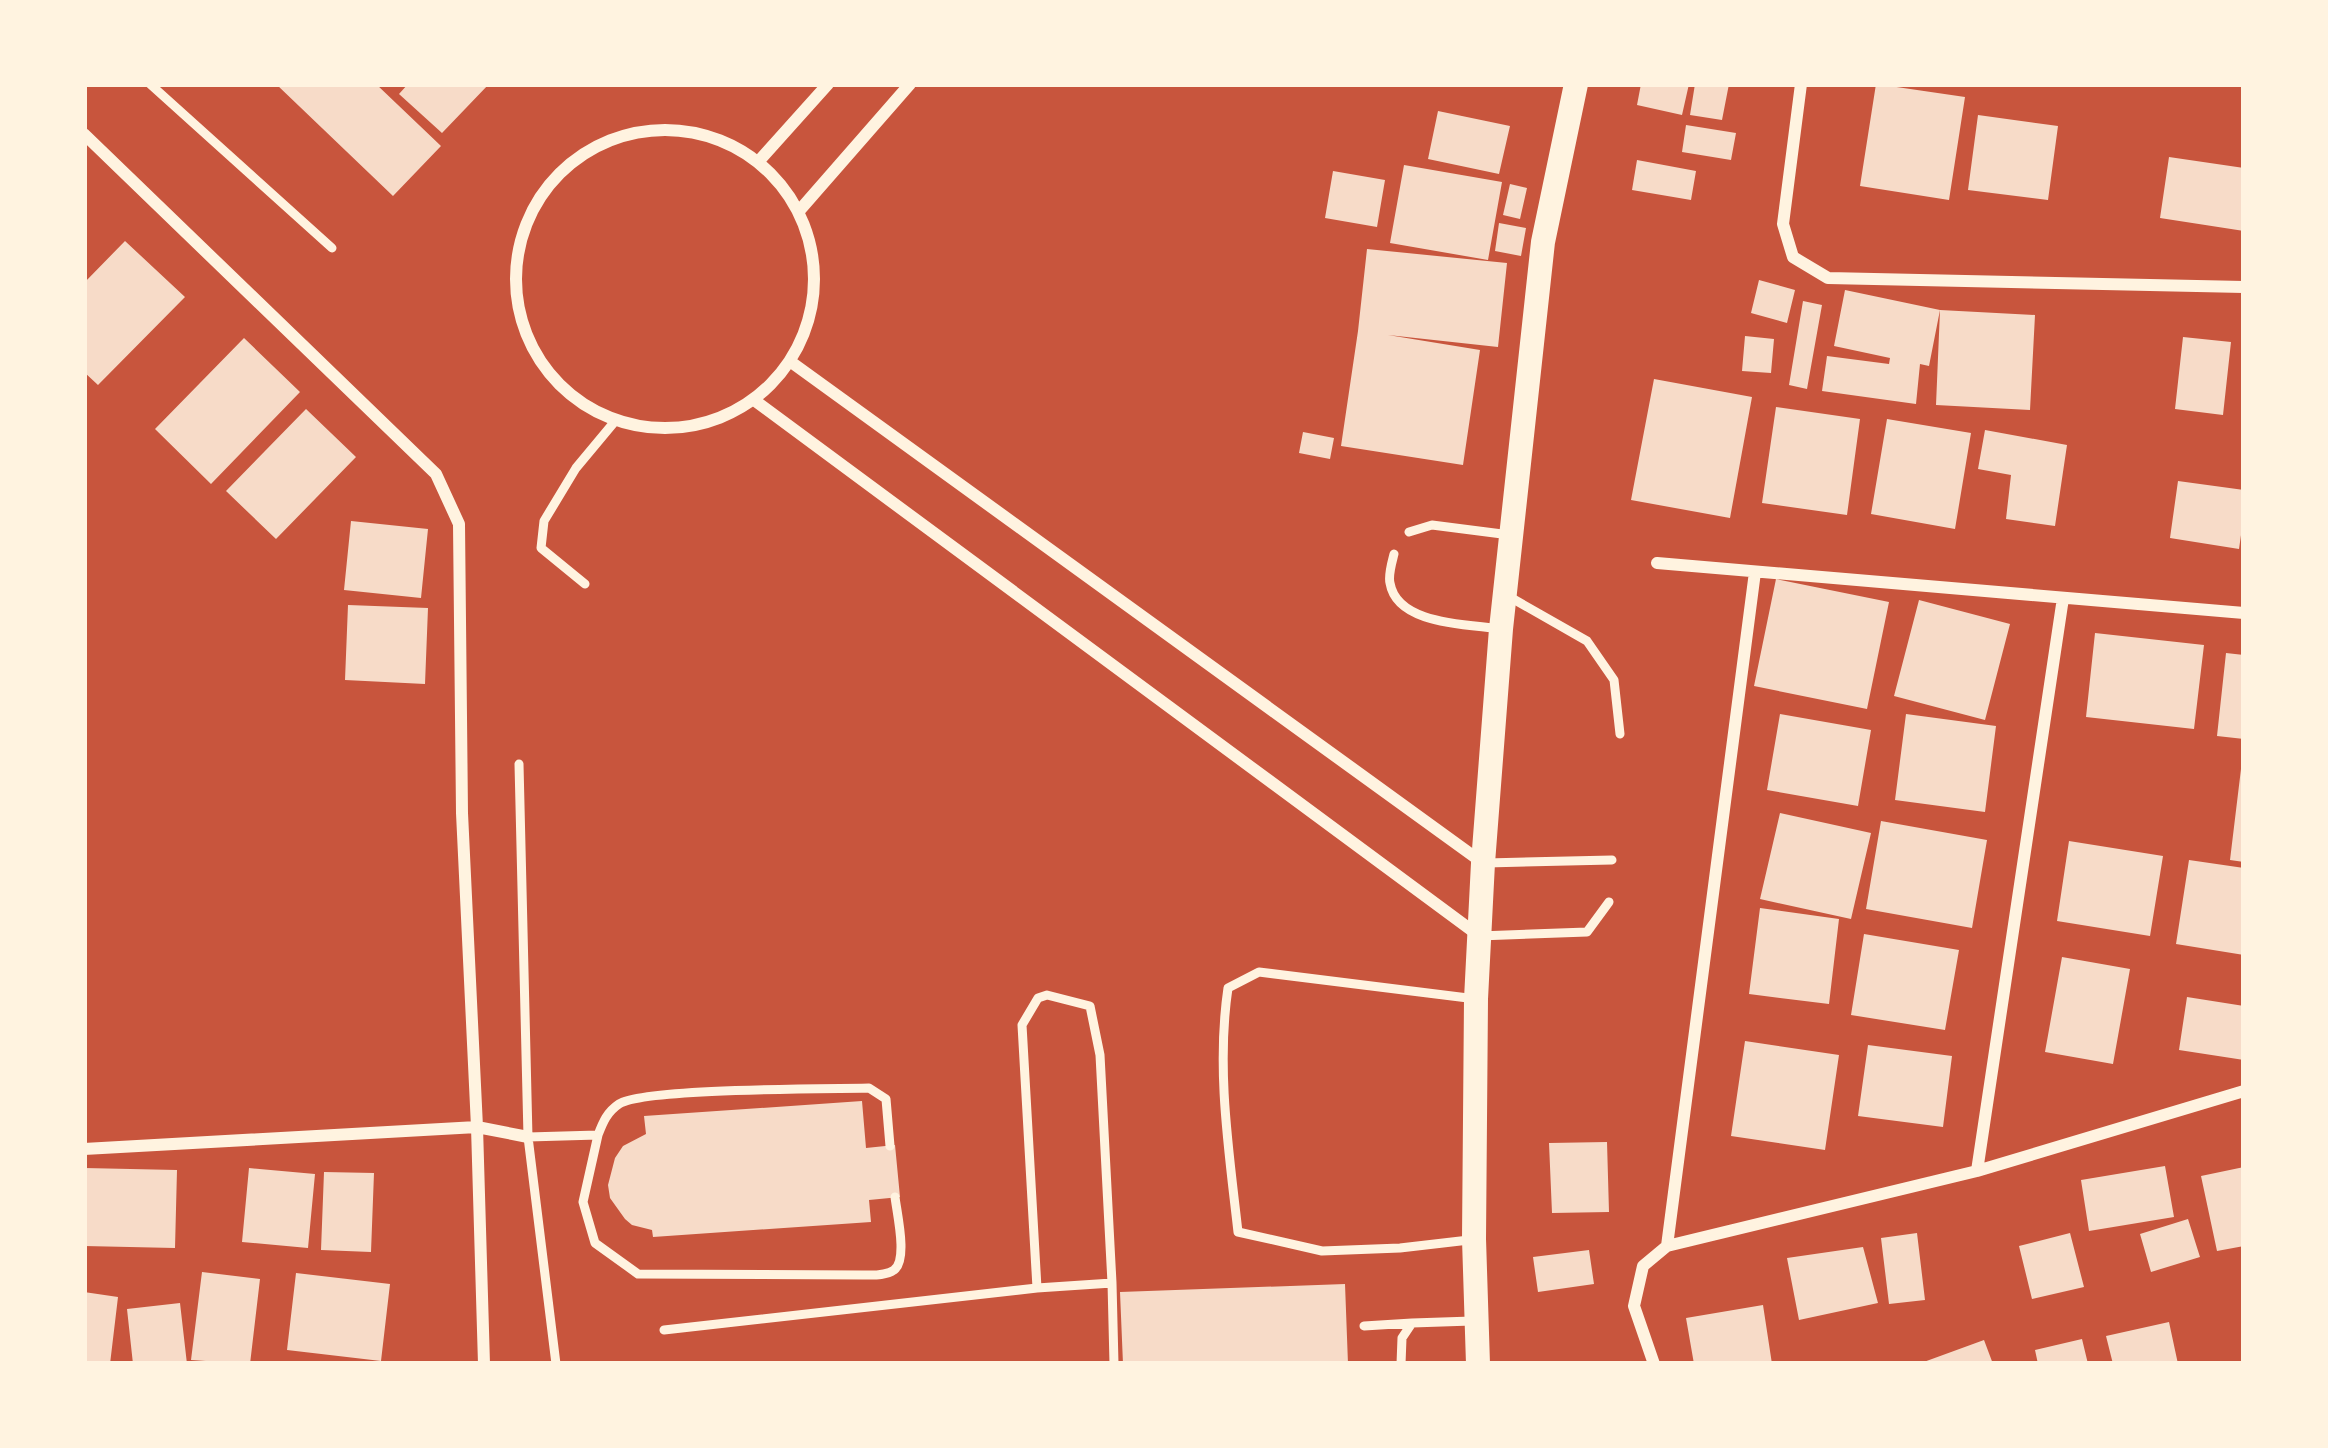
<svg xmlns="http://www.w3.org/2000/svg" width="2328" height="1448" font-family="'Times New Roman',serif">
<rect width="100%" height="100%" fill="#c8553d"/>
<path fill="#f7dbc8" d="M 276,84 L 376,84 L 441,146 L 393,196 Z
M 408,84 L 489,84 L 442,133 L 399,94 Z
M 1641,84 L 1689,84 L 1682,115 L 1637,105 Z
M 1695,84 L 1729,84 L 1722,120 L 1690,115 Z
M 1876,84 L 1965,97 L 1949,200 L 1860,186 Z
M 1438,111 L 1510,126 L 1499,174 L 1428,159 Z
M 1978,115 L 2058,126 L 2048,200 L 1968,190 Z
M 1686,125 L 1736,133 L 1731,160 L 1682,152 Z
M 2169,157 L 2244,168 L 2244,231 L 2160,218 Z
M 1637,160 L 1696,171 L 1691,200 L 1632,190 Z
M 1404,165 L 1502,182 L 1488,260 L 1390,243 Z
M 1333,171 L 1385,180 L 1377,227 L 1325,218 Z
M 1510,184 L 1527,188 L 1520,219 L 1503,215 Z
M 1499,223 L 1526,228 L 1521,256 L 1495,251 Z
M 125,241 L 185,297 L 98,385 L 84,372 L 84,283 Z
M 1367,249 L 1507,263 L 1498,347 L 1388,335 L 1480,350 L 1463,465 L 1341,446 L 1358,331 Z
M 1759,280 L 1795,290 L 1787,323 L 1751,313 Z
M 1845,290 L 1940,310 L 1929,366 L 1920,364 L 1916,404 L 1822,391 L 1827,356 L 1889,364 L 1890,358 L 1834,346 Z
M 1803,301 L 1822,305 L 1807,389 L 1789,385 Z
M 1940,310 L 2035,315 L 2030,410 L 1936,405 Z
M 1745,336 L 1774,339 L 1771,373 L 1742,371 Z
M 2183,337 L 2231,342 L 2223,415 L 2175,409 Z
M 244,338 L 300,392 L 211,484 L 155,429 Z
M 1654,379 L 1752,397 L 1730,518 L 1631,500 Z
M 1776,407 L 1860,419 L 1847,515 L 1762,503 Z
M 306,409 L 356,457 L 276,539 L 226,491 Z
M 1887,419 L 1971,433 L 1955,529 L 1871,514 Z
M 1985,430 L 2067,445 L 2055,526 L 2006,519 L 2011,475 L 1978,469 Z
M 1303,432 L 1334,438 L 1330,459 L 1299,453 Z
M 2178,481 L 2244,490 L 2244,514 L 2239,549 L 2170,538 Z
M 351,521 L 428,529 L 421,598 L 344,590 Z
M 1776,579 L 1889,602 L 1867,709 L 1754,686 Z
M 1919,600 L 2010,624 L 1985,720 L 1894,696 Z
M 348,605 L 428,608 L 425,684 L 345,680 Z
M 2095,633 L 2204,645 L 2194,729 L 2086,717 Z
M 2226,653 L 2244,655 L 2244,739 L 2217,736 Z
M 1780,714 L 1871,730 L 1858,806 L 1767,790 Z
M 1906,714 L 1996,726 L 1985,812 L 1895,800 Z
M 2241,769 L 2244,769 L 2244,862 L 2230,860 Z
M 1780,813 L 1871,833 L 1851,919 L 1760,899 Z
M 1881,821 L 1987,840 L 1972,928 L 1866,909 Z
M 2069,841 L 2163,856 L 2150,936 L 2057,921 Z
M 2189,860 L 2244,868 L 2244,955 L 2176,944 Z
M 1760,908 L 1839,919 L 1829,1004 L 1749,994 Z
M 1864,934 L 1959,950 L 1945,1030 L 1851,1015 Z
M 2062,957 L 2130,969 L 2113,1064 L 2045,1052 Z
M 2187,997 L 2244,1006 L 2244,1060 L 2179,1050 Z
M 1745,1041 L 1839,1055 L 1825,1150 L 1731,1136 Z
M 1868,1045 L 1952,1056 L 1943,1127 L 1858,1116 Z
M 862,1101 L 866,1148 L 895,1145 L 900,1197 L 869,1200 L 871,1222 L 653,1237 L 652,1230 L 632,1225 L 625,1219 L 610,1198 L 608,1185 L 615,1158 L 623,1146 L 646,1134 L 644,1116 Z
M 1607,1142 L 1609,1212 L 1552,1213 L 1549,1143 Z
M 2165,1166 L 2174,1217 L 2089,1231 L 2081,1180 Z
M 2244,1167 L 2244,1246 L 2217,1251 L 2201,1176 Z
M 84,1168 L 177,1170 L 175,1248 L 84,1246 Z
M 249,1168 L 315,1174 L 308,1248 L 242,1242 Z
M 324,1172 L 374,1173 L 371,1252 L 321,1250 Z
M 2188,1219 L 2200,1257 L 2151,1272 L 2140,1234 Z
M 1917,1233 L 1925,1300 L 1889,1304 L 1881,1238 Z
M 2070,1233 L 2084,1287 L 2032,1299 L 2019,1246 Z
M 1863,1247 L 1878,1303 L 1799,1320 L 1787,1258 Z
M 1589,1250 L 1594,1284 L 1538,1292 L 1533,1257 Z
M 202,1272 L 260,1279 L 250,1364 L 191,1360 Z
M 296,1273 L 390,1284 L 381,1361 L 287,1350 Z
M 1345,1284 L 1348,1364 L 1123,1364 L 1120,1292 Z
M 84,1292 L 118,1297 L 110,1364 L 84,1364 Z
M 180,1303 L 187,1364 L 133,1364 L 127,1309 Z
M 1763,1305 L 1772,1364 L 1694,1364 L 1686,1318 Z
M 2169,1322 L 2178,1364 L 2113,1364 L 2106,1336 Z
M 2082,1339 L 2088,1364 L 2038,1364 L 2035,1350 Z
M 1984,1340 L 1993,1364 L 1922,1364 L 1921,1363 Z"/>
<g fill="none" stroke-linecap="round" stroke-linejoin="round">
<path stroke="#fff3e0" stroke-width="9" d="M 150,84 L 332,248
M 1409,532 L 1432,525 L 1510,535
M 1394,554 C 1392,562 1388,575 1390,583 C 1397,625 1467,624 1501,629
M 585,584 L 541,548 L 544,521 L 576,468 L 616,420
M 1508,596 L 1587,641 L 1614,680 L 1620,734
M 519,764 L 528,1137 L 556,1364
M 1486,863 L 1612,860
M 1479,936 L 1587,932 L 1609,902
M 598,1135 L 583,1202 L 595,1243 L 638,1274 L 863,1275 C 873,1275 886,1276 894,1270 C 908,1260 897,1214 895,1197
M 528,1137 L 598,1135 C 603,1122 607,1112 619,1104 C 642,1088 828,1089 869,1088 L 886,1099 L 890,1146
M 1469,1240 L 1400,1248 L 1322,1251 L 1238,1232 C 1229,1151 1216,1069 1228,988 L 1259,972 L 1476,999
M 1037,1288 L 1022,1025 L 1038,998 L 1047,995 L 1090,1006 L 1100,1055 L 1112,1283
M 1364,1326 L 1412,1323
M 664,1330 L 1037,1288 L 1112,1283 L 1114,1364
M 1401,1364 L 1402,1338 L 1412,1323 L 1472,1321"/>
<path stroke="#fff3e0" stroke-width="12" d="M 1801,84 L 1783,224 L 1793,257 L 1828,278 L 2244,287
M516 279a149 149 0 1 1 298 0a149 149 0 1 1-298 0Z
M 84,134 L 436,474 L 459,524 L 462,813 L 477,1127 L 484,1364
M 758,162 L 828,84
M 799,211 L 910,84
M 791,362 L 1483,863
M 754,400 L 1478,935
M 1657,563 L 2244,613
M 84,1149 L 477,1127 L 528,1137
M 1977,1171 L 2063,598
M 1667,1246 L 1755,572
M 1654,1364 L 1634,1306 L 1643,1266 L 1667,1246 L 1977,1171 L 2244,1091"/>
<path stroke="#fff3e0" stroke-width="24" d="M 1478,1364 L 1474,1239 L 1476,999 L 1483,863 L 1501,629 L 1543,242 L 1576,84"/>
</g>
<rect width="2328" height="1448" fill="none" stroke="#fff3e0" stroke-width="174"/>
</svg>
